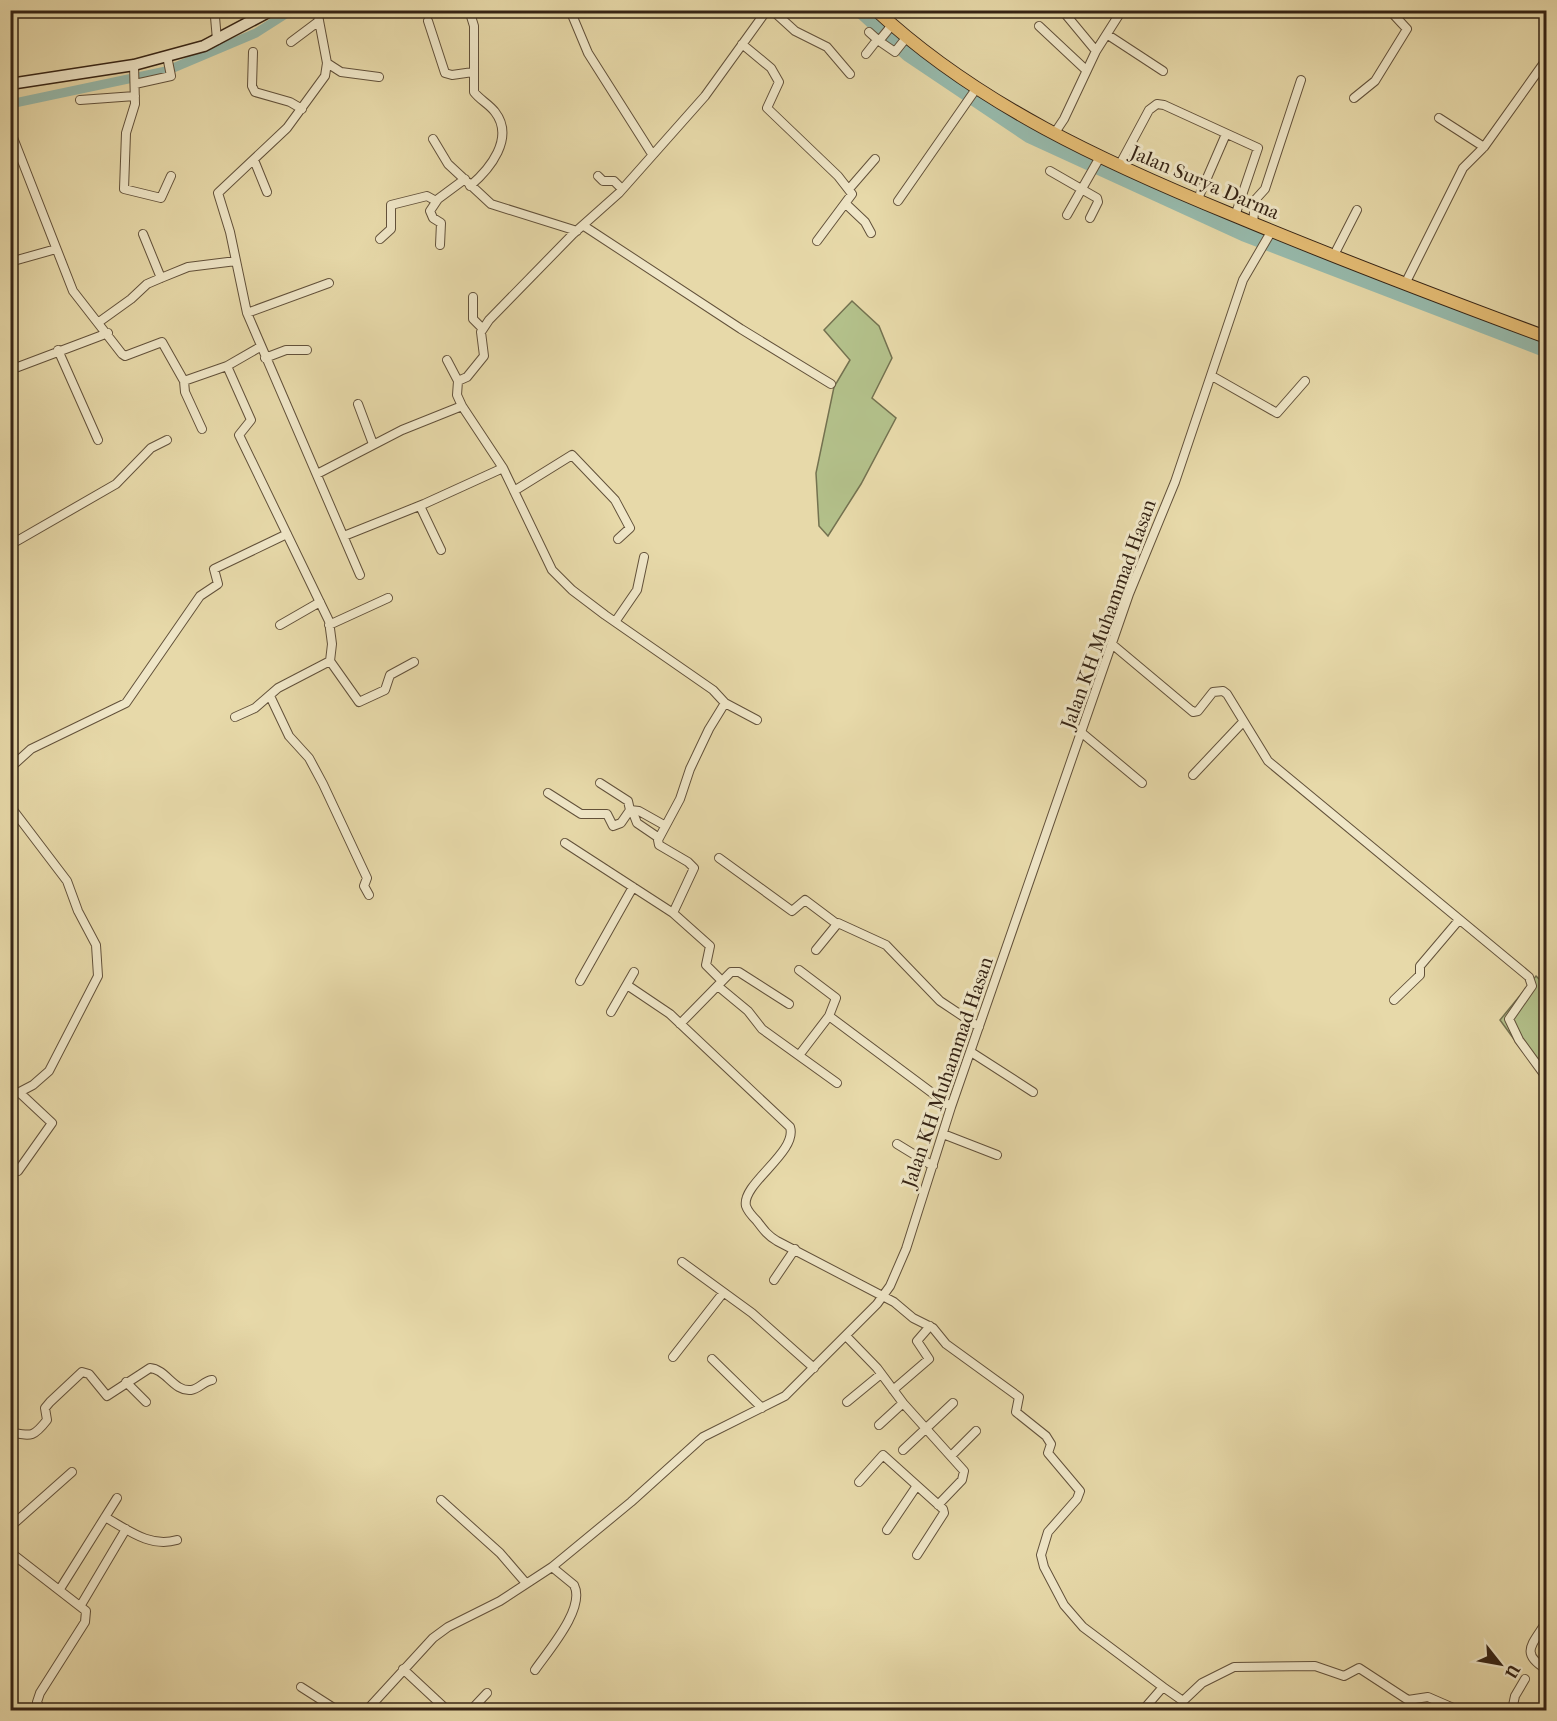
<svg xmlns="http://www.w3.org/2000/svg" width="1557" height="1721" font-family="'IM FELL French Canon',serif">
<rect width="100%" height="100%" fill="#e7d9a9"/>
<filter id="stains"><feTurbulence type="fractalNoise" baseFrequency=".00333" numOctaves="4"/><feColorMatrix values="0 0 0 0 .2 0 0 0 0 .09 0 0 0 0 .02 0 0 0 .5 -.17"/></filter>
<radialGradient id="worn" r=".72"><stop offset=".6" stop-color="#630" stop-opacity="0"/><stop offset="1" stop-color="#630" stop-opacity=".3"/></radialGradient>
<path fill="#b3c08a" stroke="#747250" stroke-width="1.5" d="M 852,301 L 879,326 L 892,358 L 872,398 L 896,418 L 861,484 L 828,536 L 819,526 L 816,473 L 834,387 L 850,360 L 824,330 Z
M 1536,976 L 1546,986 L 1546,1083 L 1500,1020 Z"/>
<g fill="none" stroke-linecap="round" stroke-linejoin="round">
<path stroke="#97baac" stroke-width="9" d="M 10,104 L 166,71 L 256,33 L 292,10"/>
<path stroke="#97baac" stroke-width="15" d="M 860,10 L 908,54 L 1030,136 L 1244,234 L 1546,350"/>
<g stroke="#62513a" stroke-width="10">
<path id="street" d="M 317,10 L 327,63 L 325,76 L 287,128 L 218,193 L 230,232 L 247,313 L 360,575
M 469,10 L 474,26 L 474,92 C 480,100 489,104 495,112 C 515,138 490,169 470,186
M 570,10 L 588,53 L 652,154
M 772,10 L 795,31 L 827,47 L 850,74
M 1062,10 L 1096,51
M 1546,10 L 1546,15
M 215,17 L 217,40
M 428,21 L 445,73 L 452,75 L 473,72
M 1039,26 L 1086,70
M 869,32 L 879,41 L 892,25
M 1108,35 L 1163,71
M 879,41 L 895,52 L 906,38
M 291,42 L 319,21
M 742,44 L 771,68 L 779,82 L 767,108 L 838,176 L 852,194 L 817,241
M 253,52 L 252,86 L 255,92 L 290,102 L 302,109
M 866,54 L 877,40
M 327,63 L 341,72 L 379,77
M 134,65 L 135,104 L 126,133 L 124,189 L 161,198 L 171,176
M 135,84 L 171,76 L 167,56
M 1354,98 L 1375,81 L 1407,29 L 1394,15 L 1394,10
M 80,100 L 135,96
M 1439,118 L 1484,147
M 10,130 L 73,291 L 122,354 L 125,356 L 162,342 L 184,381
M 1054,134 L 1064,119 L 1096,51 L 1122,10
M 433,139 L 448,164 L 491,204 L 577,231
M 254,160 L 267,192
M 1119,166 L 1149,110 L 1157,104 L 1164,105 L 1258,148 L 1235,216
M 1050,171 L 1097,198 L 1098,202 L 1090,218
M 598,176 L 603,181 L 614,181 L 622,189
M 849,189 L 875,159
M 898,201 L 976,89
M 1197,201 L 1226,134
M 846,204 L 865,222 L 871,233
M 1067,215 L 1100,157
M 1253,224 L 1255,200 L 1265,189 L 1301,80
M 584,226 L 741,329 L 831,384
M 143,234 L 161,278
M 380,239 L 391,229 L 391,205 L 427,196 L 436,201
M 440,245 L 441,223 L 433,218 L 430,211 L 438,199 L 465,179
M 1334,255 L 1357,210
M 10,262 L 56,249
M 1406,282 L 1463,168 L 1484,147 L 1546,60
M 473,297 L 473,319 L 482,328
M 247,313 L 329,283
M 99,322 L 131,299 L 147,284 L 161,278 L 188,267 L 236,261
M 260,347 L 227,366 L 251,420 L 239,435 L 329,621 L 332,644 L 330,661 L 359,702 L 385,690 L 390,675 L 414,662
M 58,350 L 98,440
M 265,358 L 286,350 L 307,350
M 447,360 L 458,381
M 10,370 L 108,333
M 1212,376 L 1277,413 L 1305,381
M 358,404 L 373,444
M 202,429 L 185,392 L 184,381 L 227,366
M 317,474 L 402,430 L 462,406
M 514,491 L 572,455 L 615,500 L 630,528 L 618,539
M 420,506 L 441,550
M 344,536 L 424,504 L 503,468
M 10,545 L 116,484 L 151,448 L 167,440
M 615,622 L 637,590 L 644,557
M 280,625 L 320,602
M 329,625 L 388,598
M 1113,645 L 1193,712 L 1198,711 L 1213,692 L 1223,691 L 1227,694 L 1268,761 L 1529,977 L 1532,986 L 1509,1019 L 1519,1040 L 1546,1077
M 270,696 L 289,736 L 309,758 L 323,784 L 367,878 L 364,886 L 369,895
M 235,717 L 255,708 L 278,688 L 330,661
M 757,720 L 725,703 L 713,690 L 605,615 L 572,590 L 552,570 L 503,468 L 462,406 L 457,395 L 458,381 L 467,377 L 484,356 L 481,332 L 489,320 L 573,234 L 619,193 L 705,96 L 767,10
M 1082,733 L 1142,783
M 10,768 L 31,749 L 126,703 L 200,596 L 218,584 L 214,569 L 287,534
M 1193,775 L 1243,722
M 600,783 L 628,801 L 630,810
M 548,793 L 581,814 L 607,814 L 613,826 L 621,823 L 630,810 L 639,811 L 664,825
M 10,806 L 67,881 L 78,911 L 96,945 L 98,976 L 49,1071 L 33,1085 L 10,1097
M 632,810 L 637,823 L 659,838
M 565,843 L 673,913 L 710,946 L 706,965 L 722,981
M 719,858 L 792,911 L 805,900 L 837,924
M 673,913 L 694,868 L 688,862 L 659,845 L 658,840 L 680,799 L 690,769 L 709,729 L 725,703
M 816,950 L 838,923 L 886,945 L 940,1001 L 979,1027
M 799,970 L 836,998 L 829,1016 L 800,1054
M 580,981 L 633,887
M 627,985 L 670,1014 L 790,1127 C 798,1152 741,1184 746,1206 C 748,1212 753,1217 757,1221 C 763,1229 768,1236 777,1241 L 894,1302 L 913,1318 L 933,1328 L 946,1344 L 1019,1397 L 1016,1412 L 1046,1436 L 1051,1444 L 1048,1453 L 1080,1491 L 1077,1499 L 1048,1532 L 1041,1555 L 1044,1567 L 1064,1605 L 1083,1627 L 1163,1687
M 719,987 L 748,1011 L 762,1029 L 837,1083
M 1394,1000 L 1420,975 L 1420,966 L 1459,920
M 611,1012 L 634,972
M 829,1016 L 951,1107
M 680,1024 L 731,972 L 739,972 L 789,1004
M 971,1052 L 1033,1092
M 943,1134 L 997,1155
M 897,1144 L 933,1166
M 18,1171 L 52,1123 L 21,1094
M 682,1262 L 752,1313 L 814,1368
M 774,1280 L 795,1249
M 846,1336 L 877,1368 L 903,1403 L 964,1471 L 962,1480 L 938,1505
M 673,1357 L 723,1293
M 712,1359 L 762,1408
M 126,1382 L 146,1402
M 893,1390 L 929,1359 L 917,1341 L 930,1326
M 847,1402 L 881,1374
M 879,1425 L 903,1403
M 10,1432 C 31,1436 33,1438 47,1420 L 45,1408 L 50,1402 L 82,1372 L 89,1374 L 107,1396 L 150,1368 C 166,1369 174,1392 191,1390 C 199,1389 204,1381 212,1380
M 903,1450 L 953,1403
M 951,1456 L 976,1431
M 859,1482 L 883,1455 L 943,1509 L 944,1513 L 917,1555
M 441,1500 L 500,1553 L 525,1582
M 105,1517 C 128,1530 150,1548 177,1540
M 10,1527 L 72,1472
M 887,1530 L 916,1487
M 10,1552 L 86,1611 L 85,1622 L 40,1693 L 37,1702 L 41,1710
M 60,1589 L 117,1498
M 81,1605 L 126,1529
M 1546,1622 C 1533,1644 1519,1653 1546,1669
M 403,1669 L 447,1710
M 535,1670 C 548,1651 586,1608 574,1585 L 552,1567
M 301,1687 L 337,1710
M 367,1710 L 433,1638 L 448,1627 L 500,1601 L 552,1567 L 631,1502 L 703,1437 L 785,1396 L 877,1304 L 890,1286 L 906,1249 L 951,1107 L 1129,594 L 1175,482 L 1243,280 L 1271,232
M 471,1710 L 487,1693
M 1143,1710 L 1163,1687 L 1183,1701 L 1202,1683 L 1234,1667 L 1315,1666 L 1344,1676 L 1359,1668 L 1408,1700 L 1428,1697 L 1458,1710
M 1512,1710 L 1515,1696 L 1525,1679"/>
</g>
<g stroke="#362415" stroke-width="13">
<path id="secondary" d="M 10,84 L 134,65 L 204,46 L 272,10"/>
</g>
<g stroke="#362415" stroke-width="14">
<path id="primary" d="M 876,10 C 978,105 1106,163 1233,215 C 1336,258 1441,298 1546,337"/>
</g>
<use href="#street" stroke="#efe6c7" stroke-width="8"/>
<use href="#secondary" stroke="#efe6c7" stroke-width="10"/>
<use href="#primary" stroke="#e4bc74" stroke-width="12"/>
</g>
<g text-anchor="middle" stroke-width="6" stroke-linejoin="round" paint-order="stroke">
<g font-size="20" fill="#362415" stroke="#efe6c7">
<text transform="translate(1205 182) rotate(23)" y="7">Jalan Surya Darma</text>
<text transform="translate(1108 614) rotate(-70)" y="7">Jalan KH Muhammad Hasan</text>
<text transform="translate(947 1072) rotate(-71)" y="7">Jalan KH Muhammad Hasan</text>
</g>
</g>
<rect width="1557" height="1721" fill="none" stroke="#e7d9a9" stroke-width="36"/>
<rect x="12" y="12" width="1533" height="1697" fill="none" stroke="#362415" stroke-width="3"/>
<rect x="18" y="18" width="1521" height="1685" fill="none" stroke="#362415" stroke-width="1.5"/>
<g transform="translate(1500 1664) rotate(121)" stroke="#efe6c7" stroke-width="4.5" paint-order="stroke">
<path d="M0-4.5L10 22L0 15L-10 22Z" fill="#362415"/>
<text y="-9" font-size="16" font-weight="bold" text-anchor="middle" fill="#362415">U</text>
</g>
<rect width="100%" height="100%" filter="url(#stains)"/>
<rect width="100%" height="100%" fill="url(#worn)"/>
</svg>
